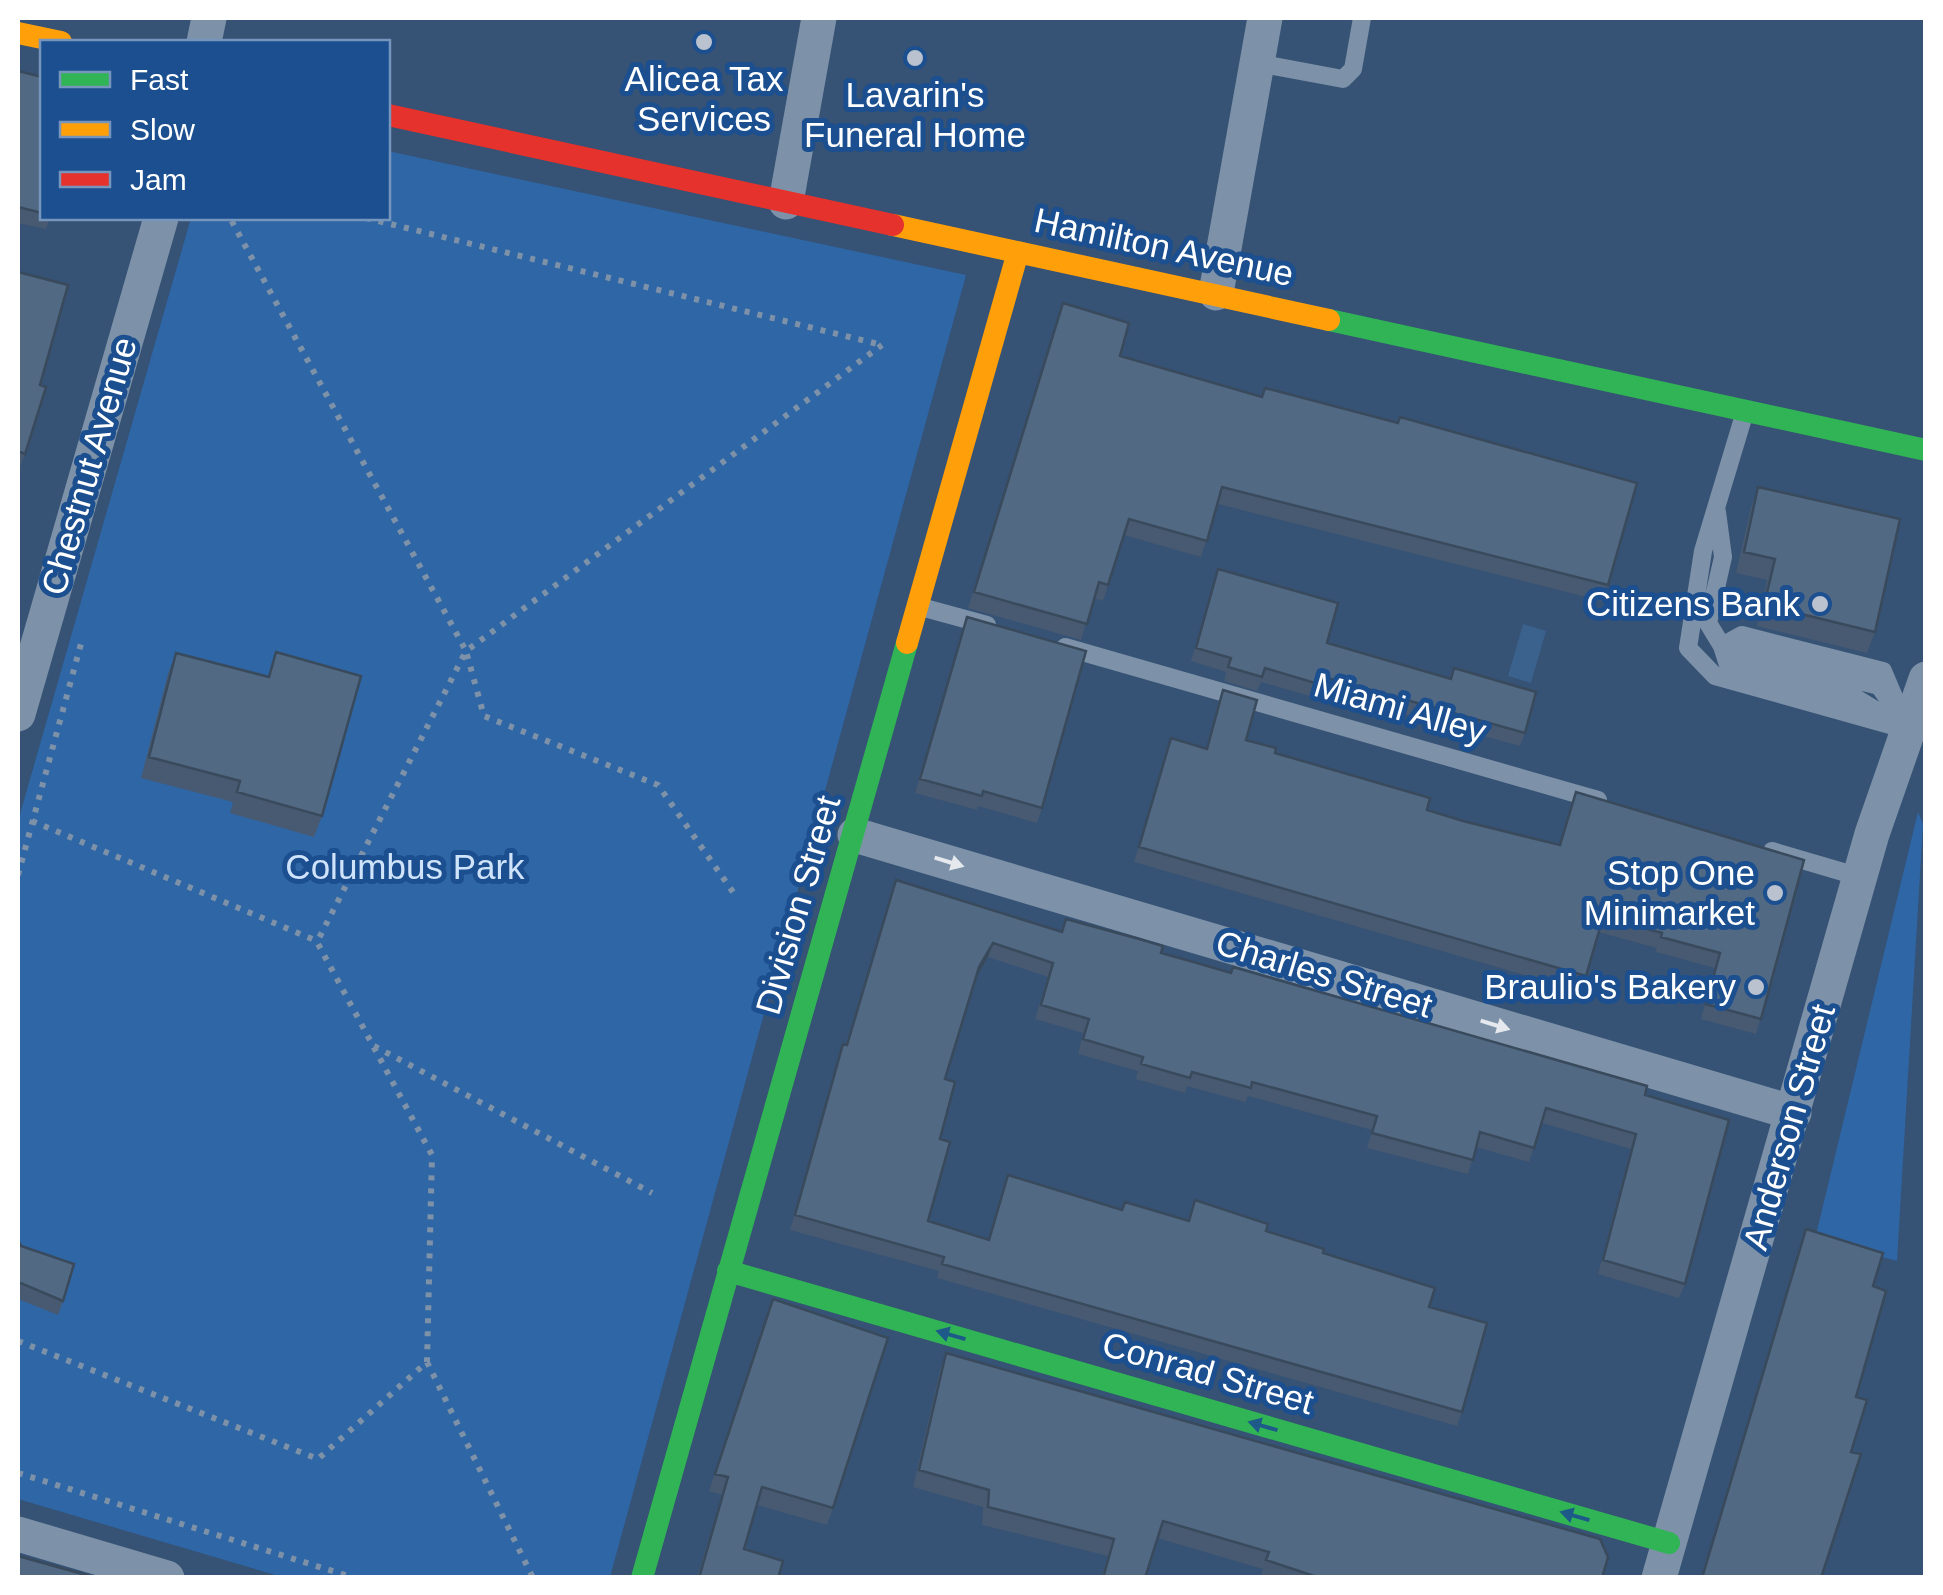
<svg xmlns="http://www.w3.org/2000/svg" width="1943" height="1595" font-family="Helvetica,sans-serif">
<rect width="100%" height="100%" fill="#365274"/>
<path fill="#2f66a5" d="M 388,151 L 966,275 L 610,1577 L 282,1577 L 18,1499 L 18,821 L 191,218 L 388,218 Z
M 1918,812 L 1923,824 L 1897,1261 L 1815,1239 Z"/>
<path fill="#3b618d" d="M 1523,624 L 1546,631 L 1531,683 L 1508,676 Z"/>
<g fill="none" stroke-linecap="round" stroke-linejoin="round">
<path stroke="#7d92a8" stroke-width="6" stroke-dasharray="5 8" stroke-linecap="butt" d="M 366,218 L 882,345
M 32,821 L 317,941
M 18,875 L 82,640
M 733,892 L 658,785 L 484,716 L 466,651 L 882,345
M 374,1046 L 652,1193
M 18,1341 L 318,1459 L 427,1362 L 432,1155 L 317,942 L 466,651 L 230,218
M 427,1362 L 533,1578
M 18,1473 L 355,1578"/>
<path stroke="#7d92a8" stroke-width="18" d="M 1257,63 L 1343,79 L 1353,69 L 1362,18
M 1744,415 L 1703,551 L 1688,648 L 1715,676 L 1908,730
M 1717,512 L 1723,557 L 1708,623 L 1722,646 L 1879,686 L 1889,700
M 921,607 L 987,625
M 1742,635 L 1883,671 L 1908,730 L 1854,697 L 1728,665 L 1722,646 Z
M 1065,647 L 1598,800
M 1772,851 L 1860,877"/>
<path stroke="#7d92a8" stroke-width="35" d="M 204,42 L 209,18
M 786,202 L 819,18
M 1216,293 L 1265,18
M 18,714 L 161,218
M 855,835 L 1794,1113
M 18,1534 L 167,1578
M 1659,1578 L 1872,834 L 1926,679"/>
<path stroke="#30b455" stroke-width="22" d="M 1329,320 L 1926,450
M 728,1271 L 1669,1543
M 642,1578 L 907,643"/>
<path stroke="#ff9f0a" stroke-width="22" d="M 18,33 L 61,42
M 893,225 L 1329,320
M 907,643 L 1018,252"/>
<path stroke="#e5322d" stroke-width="22" d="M 388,115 L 893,225"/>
</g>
<path fill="#475a72" d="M 18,71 L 42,77 L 42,218 L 50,218 L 46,229 L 18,223 Z
M 18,272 L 40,385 L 25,454 L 20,467 L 18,467 Z
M 1063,303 L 1120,356 L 1608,585 L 1602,601 L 1218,504 L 1201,557 L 1124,535 L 1103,601 L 1094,598 L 1081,640 L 968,608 Z
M 1758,487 L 1875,632 L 1867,653 L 1757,626 L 1767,580 L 1736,573 L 1751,508 Z
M 1218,569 L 1327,643 L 1525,733 L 1520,746 L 1313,689 L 1310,696 L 1261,682 L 1257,691 L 1224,681 L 1226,672 L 1191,661 Z
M 967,617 L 1042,808 L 1037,823 L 978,806 L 977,810 L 915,793 Z
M 276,652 L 322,816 L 314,837 L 230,813 L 233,802 L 141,778 L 168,674 L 176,653 L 268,677 Z
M 1223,690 L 1246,740 L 1275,753 L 1427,810 L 1463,821 L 1559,845 L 1576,792 L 1804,860 L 1756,1034 L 1701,1019 L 1715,968 L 1656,952 L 1657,948 L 1598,932 L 1580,991 L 1134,862 L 1171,738 L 1206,749 Z
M 896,880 L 1061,932 L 1066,919 L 1161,953 L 1645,1095 L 1685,1284 L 1679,1298 L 1598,1274 L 1631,1149 L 1542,1123 L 1529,1162 L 1476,1147 L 1468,1174 L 1367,1148 L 1372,1130 L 1248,1096 L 1245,1102 L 1187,1086 L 1185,1093 L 1136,1079 L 1138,1071 L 1078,1054 L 1083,1033 L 1035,1019 L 1048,977 L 988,957 L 976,978 L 945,1079 L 940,1139 L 928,1221 L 988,1239 L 1008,1175 L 1122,1210 L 1188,1221 L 1195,1200 L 1266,1231 L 1323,1253 L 1429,1307 L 1462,1412 L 1457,1426 L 937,1278 L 939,1271 L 790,1230 L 838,1058 L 843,1044 L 846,1044 Z
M 1806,1229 L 1873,1286 L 1856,1397 L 1851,1452 L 1821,1578 L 1701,1578 Z
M 18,1240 L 63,1301 L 58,1315 L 18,1299 Z
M 767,1316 L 833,1508 L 827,1525 L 757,1505 L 744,1549 L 779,1575 L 788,1578 L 697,1578 L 722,1495 L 709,1491 Z
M 946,1353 L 1602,1578 L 1260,1578 L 1263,1569 L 1157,1538 L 1145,1578 L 1101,1578 L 1108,1556 L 982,1525 L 983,1507 L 913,1487 L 940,1370 Z"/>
<path fill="#394a5c" d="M 993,943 L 988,957 L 974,982 L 979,967 Z"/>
<path fill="#526984" stroke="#394a5c" stroke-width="2.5" d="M 18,71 L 42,77 L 42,213 L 18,207 Z
M 18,272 L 68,285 L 40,385 L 46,387 L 25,454 L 18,451 Z
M 1063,303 L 1129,323 L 1120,356 L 1262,397 L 1265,388 L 1398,423 L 1400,417 L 1637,483 L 1608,585 L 1222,487 L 1207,541 L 1129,519 L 1108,585 L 1099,582 L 1087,624 L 974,592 Z
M 1758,487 L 1900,519 L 1875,632 L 1764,605 L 1775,559 L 1744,552 Z
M 1218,569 L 1338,603 L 1327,643 L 1451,679 L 1454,668 L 1536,692 L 1525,733 L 1317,675 L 1315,683 L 1265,668 L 1262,677 L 1228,667 L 1231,658 L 1196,648 Z
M 967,617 L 1086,651 L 1042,808 L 983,791 L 982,796 L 920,779 Z
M 276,652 L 361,676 L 322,816 L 237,792 L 240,781 L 149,757 L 176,653 L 269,677 Z
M 1223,690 L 1257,700 L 1246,740 L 1276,748 L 1275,753 L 1430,798 L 1427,810 L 1463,821 L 1560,845 L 1576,792 L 1804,860 L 1761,1019 L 1706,1004 L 1720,953 L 1661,937 L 1662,933 L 1603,917 L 1586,976 L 1139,847 L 1171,738 L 1207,749 Z
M 896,880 L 1062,932 L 1066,919 L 1139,939 L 1163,946 L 1161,953 L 1197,963 L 1231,973 L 1233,967 L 1647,1086 L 1645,1095 L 1729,1120 L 1685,1284 L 1603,1260 L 1636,1134 L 1546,1108 L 1534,1148 L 1480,1132 L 1473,1160 L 1372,1133 L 1377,1116 L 1252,1082 L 1251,1088 L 1192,1072 L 1190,1078 L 1141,1064 L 1143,1057 L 1083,1039 L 1089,1019 L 1041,1005 L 1053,963 L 993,943 L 979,967 L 945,1079 L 955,1082 L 940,1139 L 950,1142 L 928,1221 L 989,1240 L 1008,1175 L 1122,1210 L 1125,1202 L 1189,1221 L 1195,1200 L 1268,1224 L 1266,1231 L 1324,1249 L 1323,1253 L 1435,1288 L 1429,1307 L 1487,1323 L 1462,1412 L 942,1264 L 944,1257 L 795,1215 L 843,1044 L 847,1045 Z
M 1806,1229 L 1883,1253 L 1873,1286 L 1886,1291 L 1856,1397 L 1867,1400 L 1851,1452 L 1861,1454 L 1821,1578 L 1702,1578 Z
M 18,1240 L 21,1246 L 74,1264 L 63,1301 L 18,1282 Z
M 773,1299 L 888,1338 L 833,1508 L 762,1487 L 744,1549 L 783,1561 L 779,1575 L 788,1578 L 699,1578 L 728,1477 L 715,1474 Z
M 946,1353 L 1600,1539 L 1608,1557 L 1602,1578 L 1320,1578 L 1266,1560 L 1269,1552 L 1163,1521 L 1145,1578 L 1103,1578 L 1114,1539 L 988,1507 L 989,1490 L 919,1470 Z
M 18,1556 L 97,1578 L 18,1578 Z"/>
<defs><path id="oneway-solid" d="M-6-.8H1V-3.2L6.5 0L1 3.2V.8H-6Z" transform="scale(2.5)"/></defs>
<g fill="#e5e9ee">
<use href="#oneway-solid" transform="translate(949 862) rotate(17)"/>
<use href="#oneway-solid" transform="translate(1495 1025) rotate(17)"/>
</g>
<g fill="#1d5989">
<use href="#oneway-solid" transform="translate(951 1335) rotate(-164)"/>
<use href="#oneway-solid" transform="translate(1263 1426) rotate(-164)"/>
<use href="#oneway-solid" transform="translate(1575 1516) rotate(-164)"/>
</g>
<g fill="#b9c2ce" stroke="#1b4f8f" stroke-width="4">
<circle cx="704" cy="42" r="10"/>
<circle cx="915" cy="58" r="10"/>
<circle cx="1820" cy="604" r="10"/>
<circle cx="1775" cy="893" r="10"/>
<circle cx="1756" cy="987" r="10"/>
</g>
<g text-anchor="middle" stroke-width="10" stroke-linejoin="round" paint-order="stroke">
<g font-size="35" fill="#fff" stroke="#1b4f8f" text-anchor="end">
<text x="704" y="91" text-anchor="middle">Alicea Tax<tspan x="704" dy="40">Services</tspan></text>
<text x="915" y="107" text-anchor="middle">Lavarin's<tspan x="915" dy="40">Funeral Home</tspan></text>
<text x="1800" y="616">Citizens Bank</text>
<text x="1755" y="885">Stop One<tspan x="1755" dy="40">Minimarket</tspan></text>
<text x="1736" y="999">Braulio's Bakery</text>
</g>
<g font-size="35" fill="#fff" stroke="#1b4f8f">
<text transform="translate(1164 247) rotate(12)" y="12">Hamilton Avenue</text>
<text transform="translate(89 466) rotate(-74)" y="12">Chestnut Avenue</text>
<text transform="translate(1400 708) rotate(16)" y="12">Miami Alley</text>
<text transform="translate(798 905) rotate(-74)" y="12">Division Street</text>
<text transform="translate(1324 974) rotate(17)" y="12">Charles Street</text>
<text transform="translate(1789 1127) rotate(-74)" y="12">Anderson Street</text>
<text transform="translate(1208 1373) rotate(16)" y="12">Conrad Street</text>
</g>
<g font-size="35" fill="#cfe3fa" stroke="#1b4f8f">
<text x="405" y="879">Columbus Park</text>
</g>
</g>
<rect width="1943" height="1595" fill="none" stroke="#ffffff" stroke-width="40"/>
<rect x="40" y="40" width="350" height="180" fill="#1b4f8f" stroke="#7695bc" stroke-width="2.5"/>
<rect x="60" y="72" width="50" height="15" fill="#30b455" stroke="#7695bc" stroke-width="2.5"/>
<text x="130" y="90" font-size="30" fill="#ffffff">Fast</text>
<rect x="60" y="122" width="50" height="15" fill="#ff9f0a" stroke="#7695bc" stroke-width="2.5"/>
<text x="130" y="140" font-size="30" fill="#ffffff">Slow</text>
<rect x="60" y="172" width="50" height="15" fill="#e5322d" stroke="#7695bc" stroke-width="2.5"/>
<text x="130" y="190" font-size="30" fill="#ffffff">Jam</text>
</svg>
